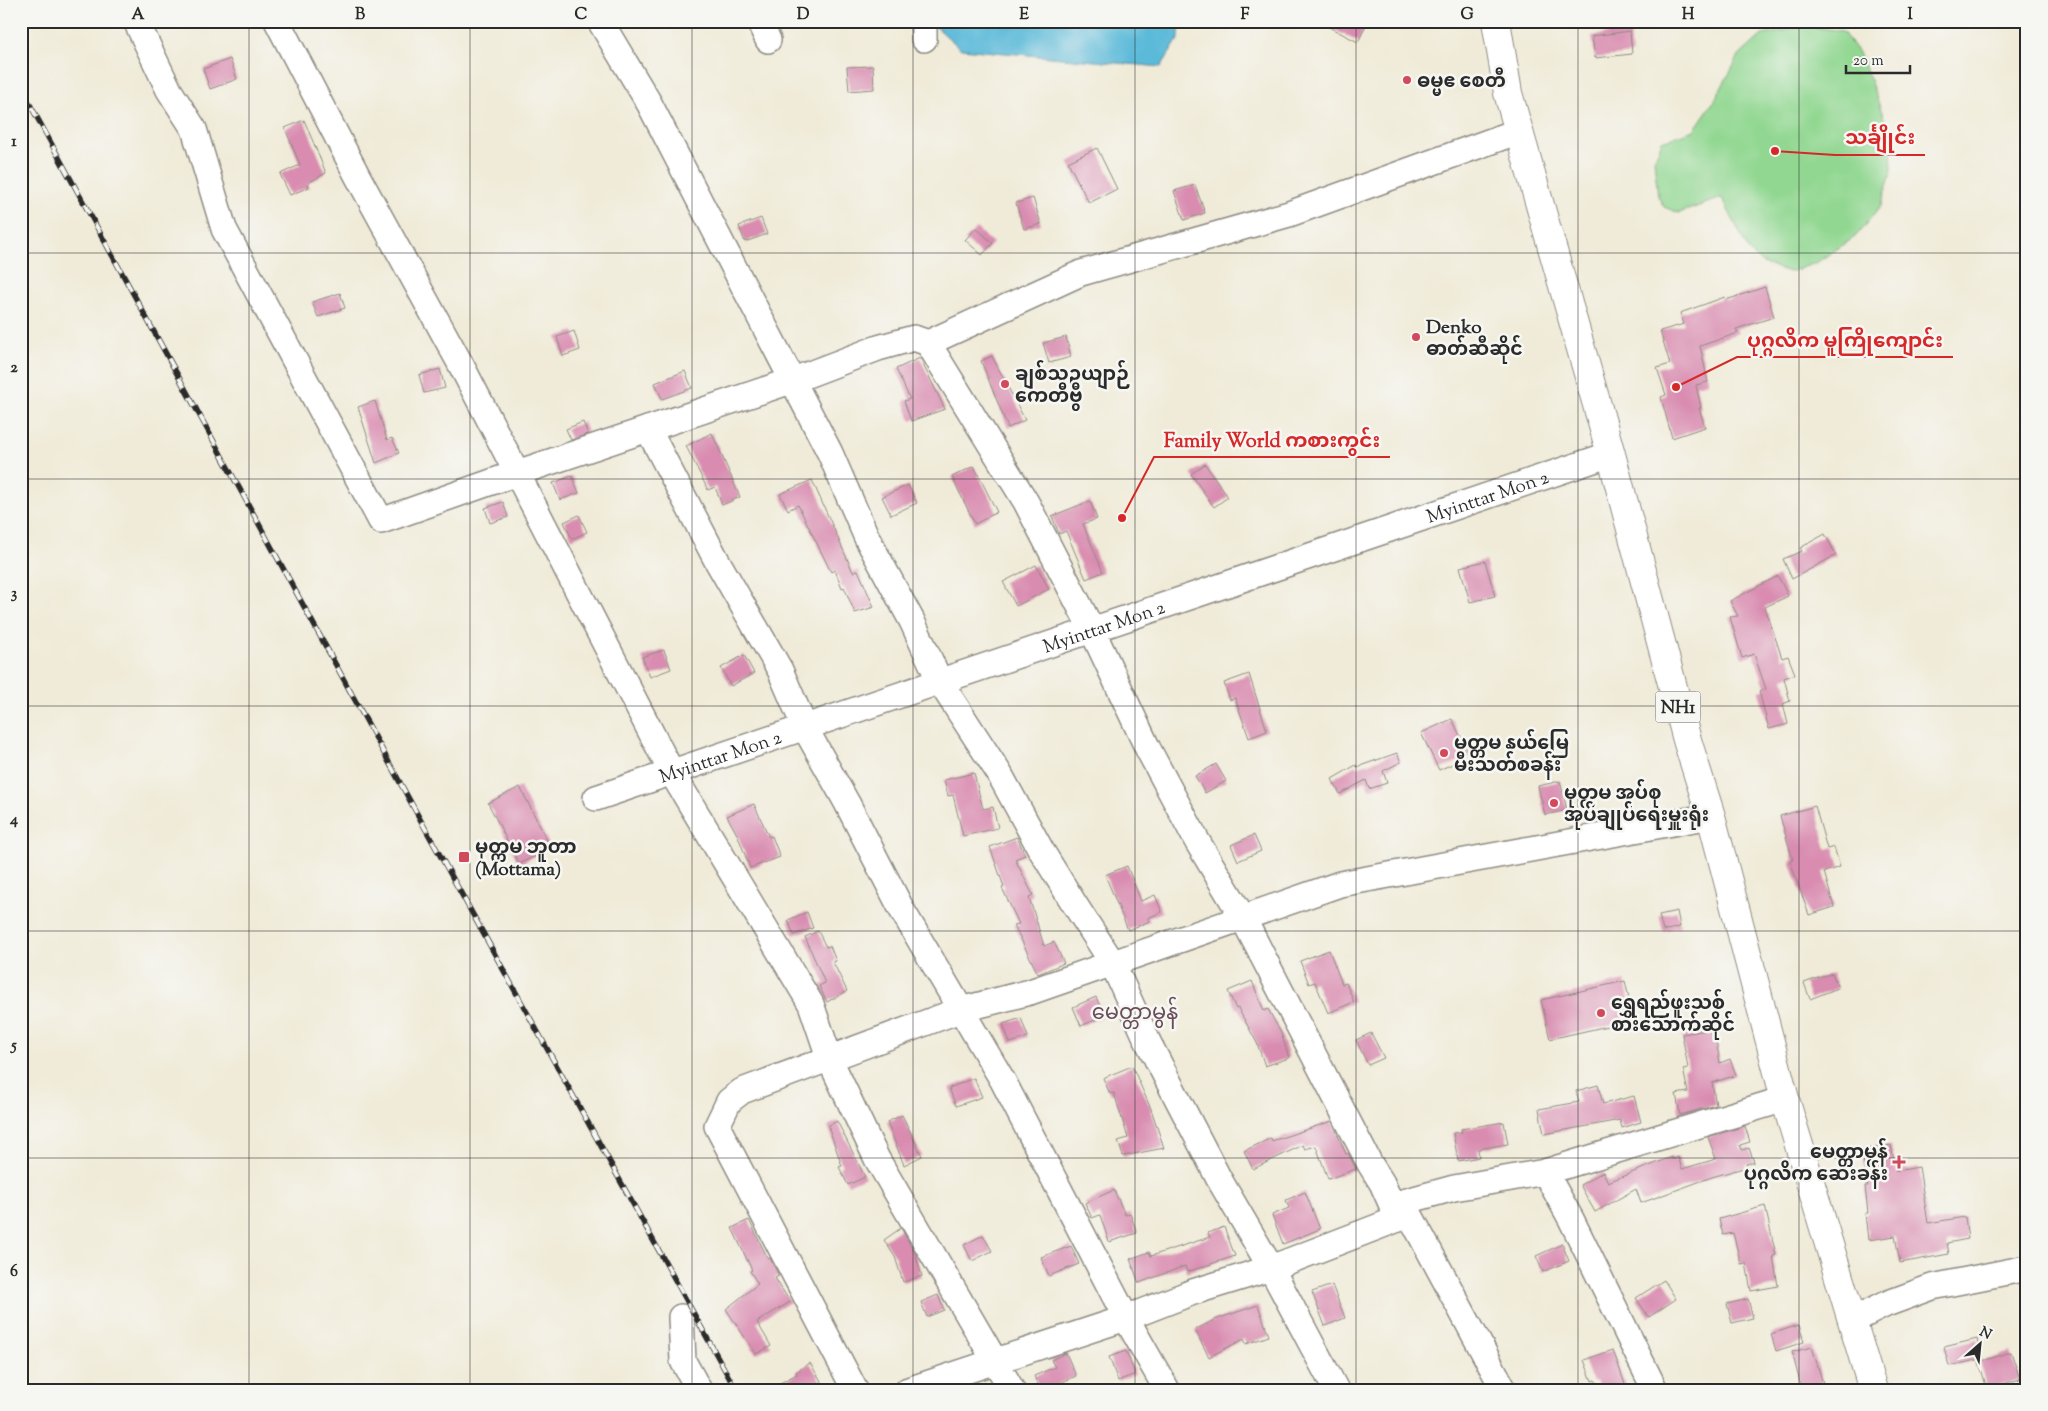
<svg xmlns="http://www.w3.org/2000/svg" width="2048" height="1411" font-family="'Sorts Mill Goudy','Noto Sans Myanmar',serif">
<rect width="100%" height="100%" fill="#f6f6f2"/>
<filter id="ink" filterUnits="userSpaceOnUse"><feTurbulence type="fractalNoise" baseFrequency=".02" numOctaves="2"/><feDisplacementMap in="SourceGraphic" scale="10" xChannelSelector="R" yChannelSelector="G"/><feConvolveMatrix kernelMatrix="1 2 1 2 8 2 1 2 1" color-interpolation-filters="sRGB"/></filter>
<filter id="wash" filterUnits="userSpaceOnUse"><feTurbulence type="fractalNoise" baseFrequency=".0096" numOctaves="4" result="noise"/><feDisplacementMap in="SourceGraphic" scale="20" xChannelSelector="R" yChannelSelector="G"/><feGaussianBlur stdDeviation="1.12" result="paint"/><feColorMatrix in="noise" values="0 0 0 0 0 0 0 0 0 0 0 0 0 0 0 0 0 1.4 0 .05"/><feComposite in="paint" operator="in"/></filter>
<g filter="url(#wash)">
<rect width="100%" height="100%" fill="#f0ebd8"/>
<path fill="#91d791" stroke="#5e815e" d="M 1808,26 L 1842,31 L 1862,58 L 1891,137 L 1892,170 L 1881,206 L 1855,237 L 1816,263 L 1789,272 L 1762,263 L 1749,251 L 1722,198 L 1679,213 L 1664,207 L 1658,196 L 1654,160 L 1662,141 L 1694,130 L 1714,101 L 1739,56 L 1762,35 Z"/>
<path fill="#5bbad9" stroke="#437282" d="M 933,21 L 1180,21 L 1179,38 L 1161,67 L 961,49 L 933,24 Z"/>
<g id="blocks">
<path fill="#d98cb0" d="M 1317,21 L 1368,21 L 1358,42 Z
M 1630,31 L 1632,54 L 1595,58 L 1592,36 Z
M 230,59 L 237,79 L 210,89 L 203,69 Z
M 873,66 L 874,89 L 849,91 L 847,67 Z
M 304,120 L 326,173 L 308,183 L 309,187 L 290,195 L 280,174 L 300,165 L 285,128 Z
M 1097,148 L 1117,189 L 1089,203 L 1068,162 Z
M 1195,185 L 1205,213 L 1184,220 L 1174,191 Z
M 1033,198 L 1041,224 L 1024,229 L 1016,203 Z
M 761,218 L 767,234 L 745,242 L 739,226 Z
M 976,228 L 993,243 L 982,255 L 965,240 Z
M 1765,287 L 1774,317 L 1736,329 L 1738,333 L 1700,346 L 1708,382 L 1696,385 L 1701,408 L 1699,408 L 1705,427 L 1672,438 L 1661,397 L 1666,395 L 1657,368 L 1670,364 L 1660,331 L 1684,324 L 1680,313 L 1725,297 L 1726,300 Z
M 340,293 L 345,308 L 318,317 L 312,302 Z
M 574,331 L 580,350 L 563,356 L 557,337 Z
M 1066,337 L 1071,357 L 1049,363 L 1043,343 Z
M 992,356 L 1025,420 L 1008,428 L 981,361 Z
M 920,358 L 945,409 L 911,421 L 904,401 L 910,399 L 896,369 Z
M 440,369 L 445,388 L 424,393 L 419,375 Z
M 685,371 L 692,388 L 662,399 L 655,383 Z
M 375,401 L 387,440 L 392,438 L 399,453 L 376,463 L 358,407 Z
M 583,422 L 588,434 L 571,440 L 566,429 Z
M 712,433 L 740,497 L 722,505 L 715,487 L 708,490 L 686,446 Z
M 1205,464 L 1228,497 L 1214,507 L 1191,474 Z
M 974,466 L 997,512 L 975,524 L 952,477 Z
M 572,476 L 579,493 L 560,500 L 553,483 Z
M 812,480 L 853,572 L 858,570 L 874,607 L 855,613 L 844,587 L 842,588 L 835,570 L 831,572 L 798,505 L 788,510 L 780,494 Z
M 908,485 L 917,503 L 891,515 L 882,497 Z
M 1090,501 L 1097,519 L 1083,524 L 1103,572 L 1086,579 L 1066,531 L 1059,534 L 1052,516 Z
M 503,502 L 508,517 L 490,523 L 485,508 Z
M 579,515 L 587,532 L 572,539 L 564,522 Z
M 1825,534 L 1836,555 L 1792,579 L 1783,559 L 1802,551 L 1800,548 Z
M 1485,561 L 1495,596 L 1470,602 L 1460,567 Z
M 1036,565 L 1049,589 L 1016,606 L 1003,582 Z
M 1778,576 L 1788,596 L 1765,607 L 1782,658 L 1788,656 L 1795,674 L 1784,678 L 1790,701 L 1783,704 L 1788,724 L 1769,729 L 1759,691 L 1766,689 L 1754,654 L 1742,658 L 1730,617 L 1738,616 L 1730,601 Z
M 664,650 L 671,669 L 650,677 L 642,657 Z
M 744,655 L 754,673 L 731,686 L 721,668 Z
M 1249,674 L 1267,731 L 1249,738 L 1235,698 L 1230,700 L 1224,683 Z
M 1452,719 L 1470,756 L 1439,770 L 1421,733 Z
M 1397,753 L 1401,762 L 1383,771 L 1387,783 L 1369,789 L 1366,780 L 1340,794 L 1332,779 L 1356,765 L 1357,767 Z
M 1216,764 L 1226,781 L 1205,793 L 1195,776 Z
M 974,773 L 983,809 L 993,807 L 998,828 L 963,836 L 953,795 L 948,796 L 944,780 Z
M 1560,781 L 1567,810 L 1545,815 L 1538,786 Z
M 520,787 L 551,848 L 519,864 L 488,803 Z
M 754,804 L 769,837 L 772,836 L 780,857 L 750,868 L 738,836 L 727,816 Z
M 1815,806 L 1827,849 L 1834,847 L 1840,867 L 1824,872 L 1834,907 L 1809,915 L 1790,861 L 1793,860 L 1780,816 Z
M 1254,835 L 1261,851 L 1238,861 L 1231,845 Z
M 1017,837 L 1025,855 L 1015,859 L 1033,895 L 1029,897 L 1044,946 L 1054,942 L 1064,963 L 1038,974 L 1014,925 L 1019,924 L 1002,888 L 1004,887 L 990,847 Z
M 1127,866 L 1141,901 L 1155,895 L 1162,912 L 1148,918 L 1150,921 L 1128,930 L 1105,875 Z
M 1677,911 L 1680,927 L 1663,931 L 1659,915 Z
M 807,912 L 813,928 L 794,935 L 788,920 Z
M 818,931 L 826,947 L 830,946 L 836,961 L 833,962 L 847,991 L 827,1002 L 819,986 L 825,983 L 805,937 Z
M 1329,950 L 1342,984 L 1346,983 L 1354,1002 L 1328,1013 L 1315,982 L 1309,984 L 1300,961 Z
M 1832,973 L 1838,988 L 1810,999 L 1804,983 Z
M 1252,981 L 1264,1011 L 1268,1009 L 1281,1033 L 1289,1058 L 1265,1066 L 1257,1043 L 1238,1008 L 1236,1009 L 1228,991 Z
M 1625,981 L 1634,1020 L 1550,1039 L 1541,1000 Z
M 1096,997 L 1104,1016 L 1081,1026 L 1073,1007 Z
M 1021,1018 L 1028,1037 L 1010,1043 L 1003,1024 Z
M 1714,1029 L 1720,1063 L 1730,1059 L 1736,1075 L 1712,1083 L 1716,1105 L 1680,1115 L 1676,1094 L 1688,1092 L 1683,1069 L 1688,1068 L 1682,1034 Z
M 1371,1033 L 1384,1058 L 1368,1065 L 1356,1040 Z
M 1132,1066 L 1151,1109 L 1164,1148 L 1123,1156 L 1118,1141 L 1128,1138 L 1114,1093 L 1110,1094 L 1103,1078 Z
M 974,1078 L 982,1097 L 956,1106 L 949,1088 Z
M 1598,1085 L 1603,1104 L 1634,1096 L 1641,1122 L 1622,1128 L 1620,1120 L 1544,1134 L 1539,1109 L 1579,1102 L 1576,1091 Z
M 902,1115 L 922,1156 L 904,1165 L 887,1122 Z
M 837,1121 L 865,1177 L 848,1185 L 839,1167 L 842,1166 L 828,1126 Z
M 1332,1121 L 1346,1154 L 1348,1153 L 1356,1169 L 1328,1179 L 1316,1146 L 1305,1149 L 1303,1145 L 1253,1169 L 1244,1151 L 1271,1138 L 1272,1141 Z
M 1504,1122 L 1508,1144 L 1478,1149 L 1479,1157 L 1458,1161 L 1453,1133 L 1462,1132 L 1461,1129 Z
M 1745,1126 L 1750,1142 L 1740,1145 L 1742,1150 L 1749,1148 L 1754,1162 L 1746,1164 L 1747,1167 L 1712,1177 L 1641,1203 L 1636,1189 L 1595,1212 L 1580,1185 L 1603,1172 L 1608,1182 L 1672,1157 L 1672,1159 L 1678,1157 L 1682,1169 L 1716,1159 L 1708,1137 Z
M 1891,1145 L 1896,1171 L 1919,1167 L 1928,1223 L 1965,1217 L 1968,1239 L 1947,1243 L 1949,1254 L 1900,1263 L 1895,1236 L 1868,1240 L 1865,1213 L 1868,1213 L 1865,1186 L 1868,1186 L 1861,1150 Z
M 1114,1190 L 1125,1215 L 1130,1213 L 1137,1233 L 1109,1242 L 1100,1215 L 1092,1218 L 1085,1203 Z
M 1305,1192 L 1320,1229 L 1283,1244 L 1272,1215 L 1289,1208 L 1286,1200 Z
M 1765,1206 L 1776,1255 L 1773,1256 L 1778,1286 L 1751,1291 L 1746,1263 L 1741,1264 L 1733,1233 L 1723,1235 L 1719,1219 Z
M 749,1220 L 768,1259 L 770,1258 L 779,1276 L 775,1278 L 790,1302 L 757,1322 L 771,1346 L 756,1354 L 726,1309 L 758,1284 L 750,1271 L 752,1270 L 732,1228 Z
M 1224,1227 L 1235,1256 L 1187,1272 L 1185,1266 L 1139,1283 L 1130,1259 L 1149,1252 L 1151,1256 L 1210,1237 L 1208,1233 Z
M 901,1228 L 915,1253 L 922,1276 L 903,1282 L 895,1257 L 884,1240 Z
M 983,1235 L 992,1251 L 972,1261 L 964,1245 Z
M 1562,1244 L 1569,1261 L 1543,1272 L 1536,1256 Z
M 1071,1246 L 1079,1264 L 1049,1276 L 1041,1257 Z
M 1664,1280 L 1676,1299 L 1649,1317 L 1636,1298 Z
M 1332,1285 L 1345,1318 L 1325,1326 L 1312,1292 Z
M 938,1295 L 944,1310 L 927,1317 L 921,1302 Z
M 1748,1299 L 1753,1318 L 1732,1323 L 1727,1304 Z
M 1258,1305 L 1269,1336 L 1246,1344 L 1244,1339 L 1209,1357 L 1195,1330 L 1214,1320 Z
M 1799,1325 L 1804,1342 L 1776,1351 L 1771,1334 Z
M 1977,1339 L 1981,1359 L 1949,1366 L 1944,1347 Z
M 1812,1347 L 1825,1390 L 1802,1390 L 1792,1352 Z
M 1613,1350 L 1627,1390 L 1600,1390 L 1595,1380 L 1592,1381 L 1584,1360 Z
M 1126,1351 L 1135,1374 L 1118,1381 L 1109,1357 Z
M 2011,1352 L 2020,1379 L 1987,1389 L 1979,1362 Z
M 1066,1353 L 1076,1376 L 1058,1384 L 1061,1390 L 1040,1390 L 1034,1376 L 1055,1367 L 1051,1360 Z
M 810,1363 L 823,1384 L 814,1390 L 767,1390 L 797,1374 L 796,1372 Z"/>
</g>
</g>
<g filter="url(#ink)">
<use href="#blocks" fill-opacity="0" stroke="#8e8b82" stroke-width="1"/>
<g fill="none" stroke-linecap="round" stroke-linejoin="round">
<g stroke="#8e8b82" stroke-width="28">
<g id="street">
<path d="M 136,21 L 169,90 L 194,129 L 224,229 L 381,521 L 517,473 L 791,381 L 878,348 L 914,338 L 928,343 L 1026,502 L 1092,630 L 1148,749 L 1197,841 L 1243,918 L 1370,1164 L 1382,1183 L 1398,1219"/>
<path d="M 277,21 L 358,177 L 460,363 L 672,773 L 811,1004 L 830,1060 L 877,1159 L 1012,1390"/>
<path d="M 600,21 L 649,103 L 830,453 L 867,538 L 912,621 L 940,682 L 999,773 L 1041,850 L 1075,905 L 1112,962 L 1148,1042 L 1219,1179 L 1271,1268 L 1398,1219"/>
<path d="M 759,21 L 768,40"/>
<path d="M 924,39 L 924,21"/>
<path d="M 928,343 L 1081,273 L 1289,214 L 1519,131"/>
<path d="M 648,429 L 716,559 L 780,670 L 805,728 L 847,803 L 902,910 L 1003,1081 L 1126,1318 L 1193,1292 L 1271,1268 L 1336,1390"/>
<path id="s1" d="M 596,798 L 1611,454"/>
<path d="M 1545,1172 L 1571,1219 L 1655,1390"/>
<path d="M 1403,1202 L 1504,1390"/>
<path d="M 1398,1219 L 1403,1202 L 1454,1188 L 1545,1172 L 1785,1099"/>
<path d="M 681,1317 L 683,1361 L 699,1390"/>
<path d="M 1852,1321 L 1886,1304 L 1932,1287 L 2027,1268"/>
<path d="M 855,1390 L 717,1126 L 729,1101 L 742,1091 L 960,1010 L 1030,992 L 1340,884 L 1711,816"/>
<path d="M 908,1390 L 1126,1318 L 1167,1390"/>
</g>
</g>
<g stroke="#8e8b82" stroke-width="30">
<path id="highway" d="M 1496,21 L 1508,93 L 1611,454 L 1687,740 L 1711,816 L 1785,1099 L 1873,1390"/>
</g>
<use href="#street" stroke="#fff" stroke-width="25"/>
<use href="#highway" stroke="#fff" stroke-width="28"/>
<g stroke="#2b2b2b" stroke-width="5.5">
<path id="rail" d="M 21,88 L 415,810 L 736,1390"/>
</g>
<use href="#rail" stroke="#f6f6f2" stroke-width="4" stroke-dasharray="11" stroke-linecap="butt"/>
</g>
</g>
<path fill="none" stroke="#2b2b2b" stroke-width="1" stroke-opacity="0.55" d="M 249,21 L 249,1390M 470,21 L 470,1390M 692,21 L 692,1390M 913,21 L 913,1390M 1135,21 L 1135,1390M 1356,21 L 1356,1390M 1578,21 L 1578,1390M 1799,21 L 1799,1390M 21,253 L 2027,253M 21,479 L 2027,479M 21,706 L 2027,706M 21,931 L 2027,931M 21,1158 L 2027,1158"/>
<g fill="#d1495b" stroke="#f6f6f2" stroke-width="2">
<circle cx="1407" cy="80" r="5"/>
<circle cx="1416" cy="337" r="5"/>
<circle cx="1005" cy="384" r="5"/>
<circle cx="1444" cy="753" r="5"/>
<circle cx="1554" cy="803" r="5"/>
<rect x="458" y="851" width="12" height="12" rx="2.5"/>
<circle cx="1601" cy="1013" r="5"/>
<path d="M1896.5 1154.5h5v5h5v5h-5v5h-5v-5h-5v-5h5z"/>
</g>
<g text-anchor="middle" stroke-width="5" stroke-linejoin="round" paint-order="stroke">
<rect fill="#f6f6f2" stroke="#686867" stroke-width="1" x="1655.5" y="691.5" width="45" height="31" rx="4"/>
<g font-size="18" font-weight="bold" fill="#2b2b2b">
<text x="1678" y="713">NH1</text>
</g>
<g font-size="19" font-weight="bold" fill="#2b2b2b" stroke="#f6f6f2" text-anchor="start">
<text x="1417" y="87">ဓမ္မဧ စေတီ</text>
<text x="1426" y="333">Denko<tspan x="1426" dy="22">ဓာတ်ဆီဆိုင်</tspan></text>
<text x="1015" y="380">ချစ်သူဥယျာဉ်<tspan x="1015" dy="22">ကေတီဗွီ</tspan></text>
<text x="1454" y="749">မုတ္တမ နယ်မြေ<tspan x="1454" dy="22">မီးသတ်စခန်း</tspan></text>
<text x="1564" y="799">မုတ္တမ အုပ်စု<tspan x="1564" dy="22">အုပ်ချုပ်ရေးမှူးရုံး</tspan></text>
<text x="475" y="853">မုတ္တမ ဘူတာ<tspan x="475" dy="22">(Mottama)</tspan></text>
<text x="1611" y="1009">ရွှေရည်ဖူးသစ်<tspan x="1611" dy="22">စားသောက်ဆိုင်</tspan></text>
<text x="1888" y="1158" text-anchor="end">မေတ္တာမွန်<tspan x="1888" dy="22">ပုဂ္ဂလိက ဆေးခန်း</tspan></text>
</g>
<g font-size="19" fill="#2b2b2b" stroke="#f6f6f2">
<text dy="7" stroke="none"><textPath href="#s1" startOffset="941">Myinttar Mon 2</textPath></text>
<text dy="7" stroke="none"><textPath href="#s1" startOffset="536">Myinttar Mon 2</textPath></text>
<text dy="7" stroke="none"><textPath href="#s1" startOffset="131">Myinttar Mon 2</textPath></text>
</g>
<g font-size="21" fill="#684d5a" stroke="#f6f6f2">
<text x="1135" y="1019">မေတ္တာမွန်</text>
</g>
</g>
<path fill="none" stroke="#d62828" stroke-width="2" d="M1775 151L1835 155H1925M1676 387L1737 357H1953M1122 518L1154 457H1390"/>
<g fill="#d62828" stroke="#f6f6f2" stroke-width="2">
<circle cx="1775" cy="151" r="5"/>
<circle cx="1676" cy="387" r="5"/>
<circle cx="1122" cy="518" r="5"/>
</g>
<g font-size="20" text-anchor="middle" font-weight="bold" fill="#d62828" stroke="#f6f6f2" stroke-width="5" stroke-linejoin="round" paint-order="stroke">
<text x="1880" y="144">သင်္ချိုင်း</text>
<text x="1845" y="347">ပုဂ္ဂလိက မူကြိုကျောင်း</text>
<text x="1272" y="447">Family World ကစားကွင်း</text>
</g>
<rect width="2048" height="1411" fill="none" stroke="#f6f6f2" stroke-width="55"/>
<g transform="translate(1980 1344) rotate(27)" stroke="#f6f6f2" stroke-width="4" paint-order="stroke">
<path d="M0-4L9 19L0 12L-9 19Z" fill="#2b2b2b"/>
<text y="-8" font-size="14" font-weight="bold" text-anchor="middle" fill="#2b2b2b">N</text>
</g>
<path d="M1846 65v8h64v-8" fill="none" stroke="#2b2b2b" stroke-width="2.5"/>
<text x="1853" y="65" font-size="15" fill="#2b2b2b" stroke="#f6f6f2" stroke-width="4" paint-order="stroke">20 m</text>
<rect x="28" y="28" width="1992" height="1356" fill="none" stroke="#2b2b2b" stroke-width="2"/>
<g font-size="16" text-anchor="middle" font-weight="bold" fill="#2b2b2b">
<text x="138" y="19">A</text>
<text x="360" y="19">B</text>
<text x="581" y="19">C</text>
<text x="803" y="19">D</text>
<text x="1024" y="19">E</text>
<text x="1245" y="19">F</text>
<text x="1467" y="19">G</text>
<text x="1688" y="19">H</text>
<text x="1910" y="19">I</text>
<text x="14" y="146">1</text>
<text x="14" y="372">2</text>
<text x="14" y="598">3</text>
<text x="14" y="824">4</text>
<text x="14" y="1050">5</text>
<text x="14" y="1276">6</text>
</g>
</svg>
